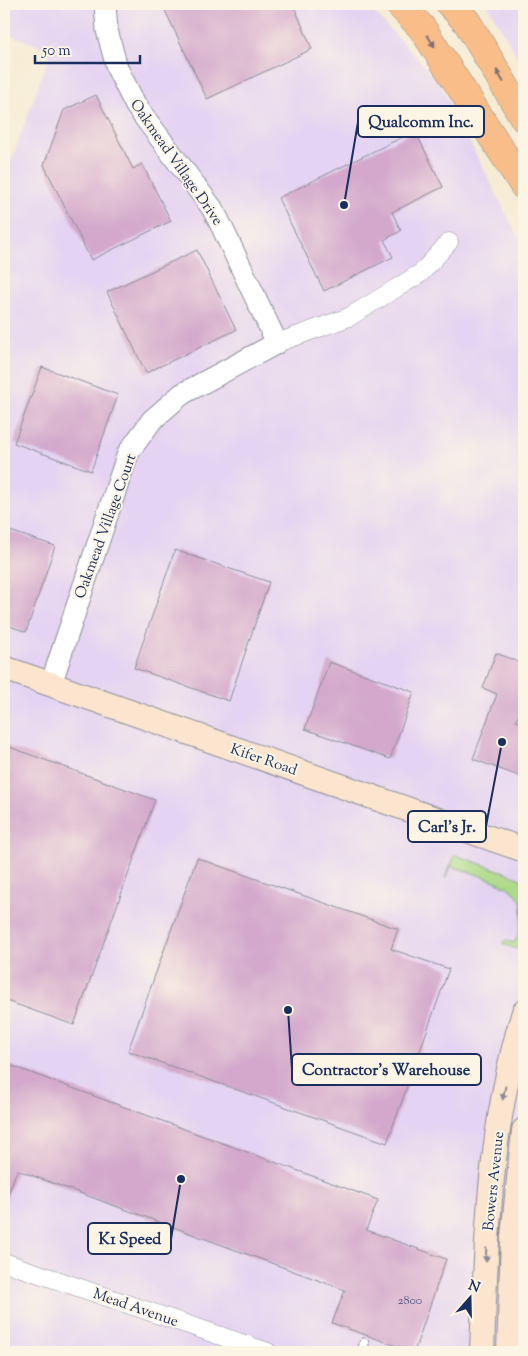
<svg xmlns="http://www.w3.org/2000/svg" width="528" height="1356" font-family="'Sorts Mill Goudy',serif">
<rect width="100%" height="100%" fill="#fcf5e5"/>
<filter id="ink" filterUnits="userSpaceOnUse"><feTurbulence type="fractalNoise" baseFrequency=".02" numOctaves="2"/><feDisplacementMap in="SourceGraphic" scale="10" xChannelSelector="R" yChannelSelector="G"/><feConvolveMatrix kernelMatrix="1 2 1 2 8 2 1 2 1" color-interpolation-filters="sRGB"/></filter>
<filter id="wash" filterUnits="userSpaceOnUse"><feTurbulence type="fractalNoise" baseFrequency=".0096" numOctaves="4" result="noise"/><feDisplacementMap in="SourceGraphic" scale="20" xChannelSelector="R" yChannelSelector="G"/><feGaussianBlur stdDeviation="1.12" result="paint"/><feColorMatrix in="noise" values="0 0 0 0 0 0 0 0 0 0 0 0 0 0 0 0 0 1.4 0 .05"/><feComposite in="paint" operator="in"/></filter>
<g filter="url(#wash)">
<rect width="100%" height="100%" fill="#f6ebd3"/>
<path fill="#e4d3f2" d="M 4,4 L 366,4 L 437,79 L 524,248 L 524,1352 L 4,1352 L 4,181 L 51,50 L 4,33 Z
M 487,4 L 524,4 L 524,69 Z"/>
<path fill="#abda88" stroke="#638473" d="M 455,855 L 513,875 L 524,881 L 524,951 L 505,945 L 502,943 L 505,940 L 514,943 C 519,936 521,926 522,917 C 522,912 523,906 521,901 C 513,882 469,873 451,866 L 446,878 L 445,878 Z"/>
<g id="blocks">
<path fill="#d3a8cc" d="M 162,4 L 293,4 L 312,49 L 207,99 Z
M 96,95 L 133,169 L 142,164 L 171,221 L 91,260 L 44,165 L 64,110 Z
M 415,131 L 443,187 L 392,212 L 401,231 L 384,240 L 393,257 L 324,291 L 278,198 Z
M 197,250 L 236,330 L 146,373 L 107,292 Z
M 42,367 L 118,395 L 91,471 L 14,443 Z
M 4,529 L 55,546 L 26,632 L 4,624 Z
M 175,550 L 269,582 L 229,701 L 134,668 Z
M 496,653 L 524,664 L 524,700 L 516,721 L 524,724 L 524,778 L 473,759 L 497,694 L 483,688 Z
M 329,662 L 414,692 L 390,759 L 305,729 Z
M 4,745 L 155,800 L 74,1025 L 4,1000 Z
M 197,858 L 398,929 L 391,949 L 449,969 L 387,1143 L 128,1051 Z
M 4,1063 L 378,1200 L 366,1230 L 446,1259 L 414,1352 L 332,1323 L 345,1290 L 17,1170 L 5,1202 L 4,1202 Z"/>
</g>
</g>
<g filter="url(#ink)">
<use href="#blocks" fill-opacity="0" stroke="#888d98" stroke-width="1"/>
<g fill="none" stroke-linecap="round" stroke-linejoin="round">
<g stroke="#888d98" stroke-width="11">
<path id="service" d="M 521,4 L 524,7
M 363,1352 L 364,1343"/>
</g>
<g stroke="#888d98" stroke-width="19">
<path id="minor" d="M 277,343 L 349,317 L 421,273 L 449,242
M 4,1262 L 268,1352"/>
</g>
<g stroke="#888d98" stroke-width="23">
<path id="tertiary" d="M 51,684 L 128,453 L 152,420 L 182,394 L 277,343 L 219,221 L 212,208 L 136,106 L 117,68 L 107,30 L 105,4"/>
</g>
<g stroke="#888d98" stroke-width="26">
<path id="secondary" d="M 4,668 L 524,850
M 482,1352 C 486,1238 490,1122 524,1012
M 509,1352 L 513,1236 L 524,1130"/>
</g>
<g stroke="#888d98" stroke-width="29">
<path id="trunk" d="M 399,4 L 422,28 L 524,186
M 450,4 L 467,22 L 524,118"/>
</g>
<use href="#service" stroke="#fff" stroke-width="9"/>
<use href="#minor" stroke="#fff" stroke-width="18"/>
<use href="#tertiary" stroke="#fff" stroke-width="21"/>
<use href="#secondary" stroke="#fce5cf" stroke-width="24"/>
<use href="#trunk" stroke="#f8bd88" stroke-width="28"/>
</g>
<defs><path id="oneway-solid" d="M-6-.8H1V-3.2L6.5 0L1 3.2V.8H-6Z" transform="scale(1.25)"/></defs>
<g fill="#7e6f71">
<use href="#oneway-solid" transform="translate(431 41) rotate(57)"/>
<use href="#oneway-solid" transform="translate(500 76) rotate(-120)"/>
</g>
<g fill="#8c8a96">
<use href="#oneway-solid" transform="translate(504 1093) rotate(102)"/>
<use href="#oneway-solid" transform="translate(486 1255) rotate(92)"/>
</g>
</g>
<g text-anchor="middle" stroke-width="4" stroke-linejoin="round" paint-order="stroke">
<g font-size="12" fill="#494d7a">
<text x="410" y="1304">2800</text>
</g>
<g font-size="15" fill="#1b2f5e" stroke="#fcf5e5">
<text transform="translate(177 162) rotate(55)" y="5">Oakmead Village Drive</text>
<text transform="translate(105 526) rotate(-70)" y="5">Oakmead Village Court</text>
<text transform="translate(264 759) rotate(19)" y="5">Kifer Road</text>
<text transform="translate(493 1181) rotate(-84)" y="5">Bowers Avenue</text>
<text transform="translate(136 1307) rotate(19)" y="5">Mead Avenue</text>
</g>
</g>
<path fill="none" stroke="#1b2f5e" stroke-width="2" d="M344 205L358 122M502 742L486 826M288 1010L292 1069M181 1179L171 1239"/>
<g fill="#1b2f5e" stroke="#fcf5e5" stroke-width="2">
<circle cx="344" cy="205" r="5"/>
<circle cx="502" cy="742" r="5"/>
<circle cx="288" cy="1010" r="5"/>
<circle cx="181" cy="1179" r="5"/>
</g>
<g fill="#fcf5e5" stroke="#1b2f5e" stroke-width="2">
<rect x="358" y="106" width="126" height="31" rx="5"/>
<rect x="408" y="811" width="78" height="31" rx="5"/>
<rect x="292" y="1054" width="189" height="31" rx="5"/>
<rect x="88" y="1223" width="83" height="31" rx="5"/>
</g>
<g font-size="16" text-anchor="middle" font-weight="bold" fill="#1b2f5e">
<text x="421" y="127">Qualcomm Inc.</text>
<text x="447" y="832">Carl's Jr.</text>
<text x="386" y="1075">Contractor's Warehouse</text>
<text x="130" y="1244">K1 Speed</text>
</g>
<rect width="528" height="1356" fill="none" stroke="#fcf5e5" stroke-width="20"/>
<g transform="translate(470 1298) rotate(20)" stroke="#fcf5e5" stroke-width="4" paint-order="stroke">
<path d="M0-4L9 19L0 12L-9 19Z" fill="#1b2f5e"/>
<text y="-8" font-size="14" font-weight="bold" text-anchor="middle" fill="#1b2f5e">N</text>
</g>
<path d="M35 55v8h105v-8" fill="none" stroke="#1b2f5e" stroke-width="2.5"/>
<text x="42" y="55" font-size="15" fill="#1b2f5e" stroke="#fcf5e5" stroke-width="4" paint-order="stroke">50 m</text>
</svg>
